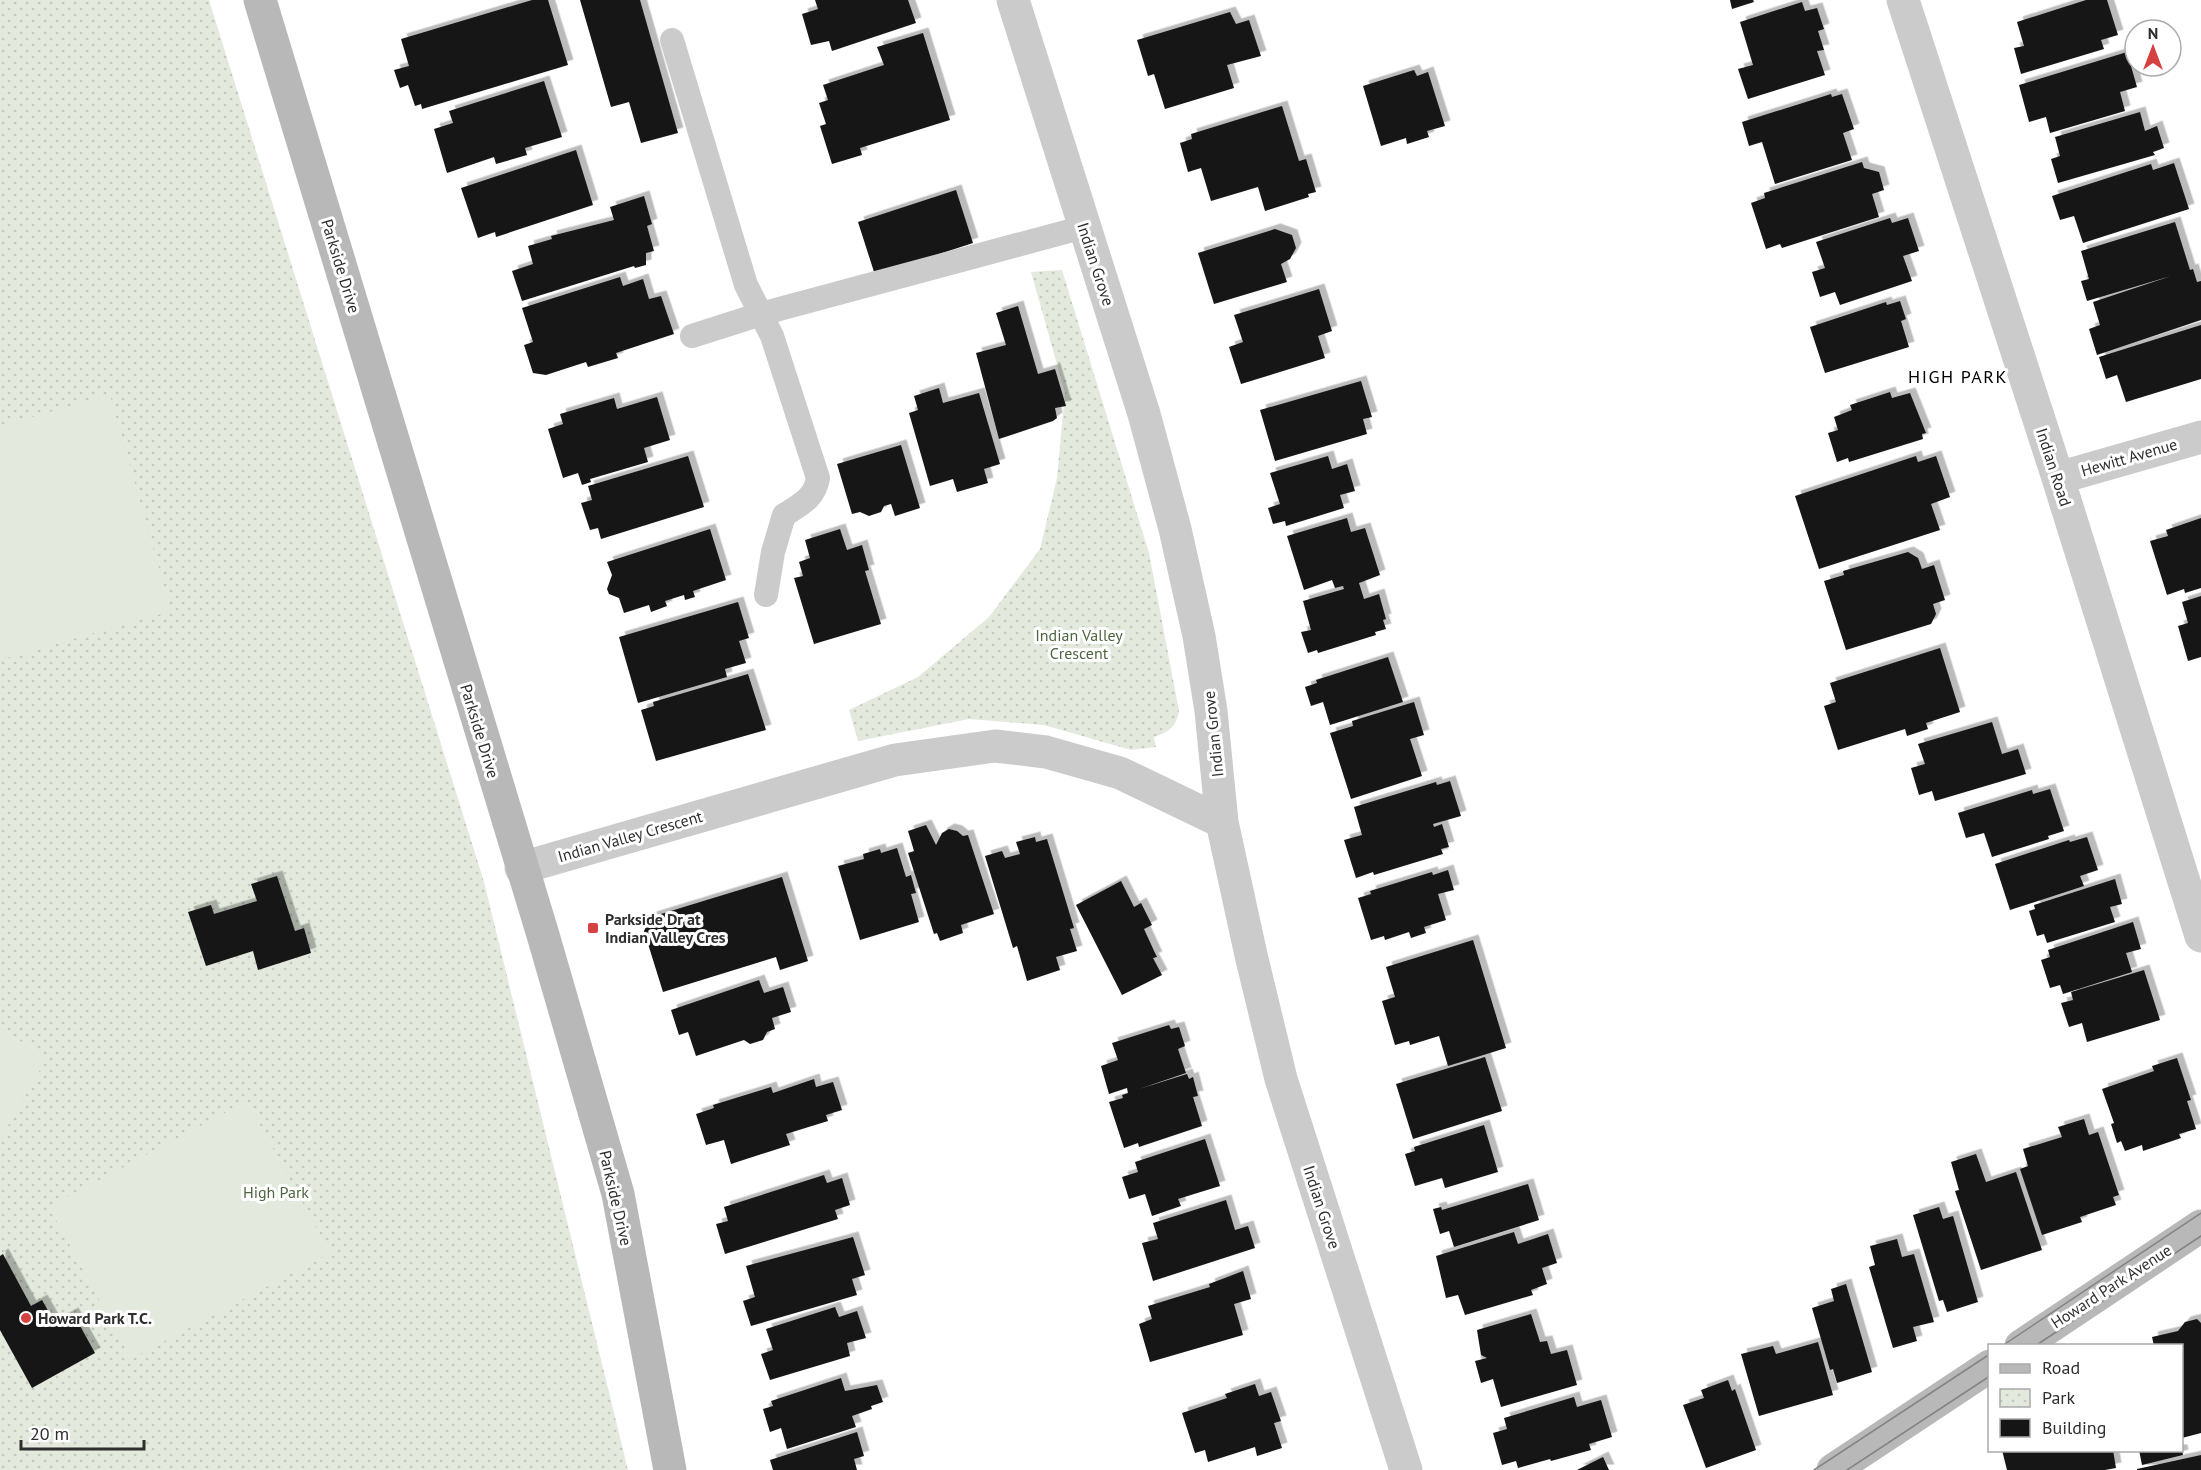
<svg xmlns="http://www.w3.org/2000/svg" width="2201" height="1470" font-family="'PT Sans',sans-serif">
<defs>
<pattern id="park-dots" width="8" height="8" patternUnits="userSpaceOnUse" patternTransform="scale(1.5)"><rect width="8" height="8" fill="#e3eadd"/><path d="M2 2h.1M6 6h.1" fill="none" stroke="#c3c9be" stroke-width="1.8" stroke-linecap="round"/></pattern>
<filter id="shadow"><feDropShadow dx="5.5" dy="-5.5" stdDeviation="0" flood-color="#0004"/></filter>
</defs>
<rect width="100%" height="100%" fill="#fff"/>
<path fill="url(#park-dots)" d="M 0,0 L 209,0 L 484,882 L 628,1470 L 0,1470 Z
M 1062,270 L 1149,553 L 1179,711 C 1177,726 1168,733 1154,737 L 1156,747 L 1131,750 L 1044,725 L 969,719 L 858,741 L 849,710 L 918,677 L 989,617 L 1040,549 L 1057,478 L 1065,393 L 1031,272 Z"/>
<path fill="#e3eadd" d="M 110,395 L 171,611 L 0,660 L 0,426 Z
M 0,1030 L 48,1056 L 0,1140 Z
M 247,1101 L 330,1253 L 131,1359 L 49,1207 Z"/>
<path fill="#151515" filter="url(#shadow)" d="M 532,0 L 548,0 L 568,65 L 422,109 L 421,104 L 415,106 L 408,85 L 400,88 L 394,70 L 409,66 L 401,39 Z
M 580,0 L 640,0 L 678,133 L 641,143 L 629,102 L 611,107 Z
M 815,0 L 908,0 L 916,23 L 832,51 L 829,41 L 811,45 L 802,14 L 818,9 Z
M 1730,0 L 1753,0 L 1754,2 L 1732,9 Z
M 2086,0 L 2107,0 L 2118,35 L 2101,40 L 2104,49 L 2021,74 L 2014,48 L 2024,46 L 2017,22 Z
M 1802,2 L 1805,11 L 1817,8 L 1824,29 L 1818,31 L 1824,50 L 1817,51 L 1825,75 L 1748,99 L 1738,69 L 1753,65 L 1740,22 Z
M 1230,12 L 1236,24 L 1249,20 L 1261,56 L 1227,65 L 1234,88 L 1165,109 L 1154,74 L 1148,76 L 1137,40 Z
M 923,33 L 950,120 L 860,148 L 862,155 L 832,164 L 820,126 L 826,124 L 819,103 L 828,100 L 823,85 L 884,65 L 877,47 Z
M 2127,52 L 2137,87 L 2120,92 L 2125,111 L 2050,133 L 2046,117 L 2029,122 L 2019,85 Z
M 1414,70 L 1417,76 L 1428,72 L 1445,126 L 1427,131 L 1429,137 L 1407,144 L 1406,138 L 1381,146 L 1363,86 Z
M 544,81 L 562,137 L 525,148 L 527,155 L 496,164 L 494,157 L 447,173 L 434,129 L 453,123 L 449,111 Z
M 1831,94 L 1832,97 L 1842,94 L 1854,129 L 1843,133 L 1852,160 L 1775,184 L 1762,142 L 1749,146 L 1742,122 Z
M 1282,106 L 1299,161 L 1306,159 L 1316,192 L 1308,194 L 1309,197 L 1265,211 L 1258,187 L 1211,201 L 1201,168 L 1188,172 L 1180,143 L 1192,139 L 1191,134 Z
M 2140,112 L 2145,131 L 2157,126 L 2164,148 L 2153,152 L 2155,155 L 2058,183 L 2051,159 L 2060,156 L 2055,137 Z
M 576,150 L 593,205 L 496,237 L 495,232 L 478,238 L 461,188 Z
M 1862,162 L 1864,168 L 1879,172 L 1884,190 L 1872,194 L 1879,217 L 1782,248 L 1780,244 L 1766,249 L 1751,203 L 1765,198 L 1764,193 Z
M 2174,163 L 2189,209 L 2083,243 L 2074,216 L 2060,220 L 2052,196 L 2151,164 L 2153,170 Z
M 956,190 L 973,243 L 875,275 L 858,222 Z
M 644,196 L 652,224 L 647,226 L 654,251 L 646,253 L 646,265 L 635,268 L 634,266 L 522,301 L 512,271 L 533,264 L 528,246 L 552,239 L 551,236 L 614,220 L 610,207 Z
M 1890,218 L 1892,223 L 1908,218 L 1919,251 L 1903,256 L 1912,281 L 1840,305 L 1835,292 L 1820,297 L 1812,272 L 1825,268 L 1816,242 Z
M 2175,222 L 2190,270 L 2193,269 L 2197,282 L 2201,281 L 2201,320 L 2097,355 L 2089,329 L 2100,325 L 2093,302 L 2171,276 L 2087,301 L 2081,281 L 2089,279 L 2081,251 Z
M 1275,229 L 1292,235 L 1296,248 L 1290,259 L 1281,264 L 1287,282 L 1214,304 L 1198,253 Z
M 620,277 L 623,286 L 643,279 L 649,299 L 661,296 L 674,334 L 616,353 L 618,358 L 588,367 L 586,362 L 546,375 L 533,373 L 524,345 L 533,342 L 522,308 Z
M 1319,289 L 1332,331 L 1318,336 L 1325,358 L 1241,384 L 1229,347 L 1243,342 L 1234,315 Z
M 1900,301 L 1906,319 L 1901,321 L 1909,347 L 1825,373 L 1810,327 L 1886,302 L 1887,305 Z
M 1018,306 L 1038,374 L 1055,369 L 1066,406 L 1055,408 L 1057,418 L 1053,421 L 999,439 L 976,353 L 1006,345 L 996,313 Z
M 2201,325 L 2201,379 L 2126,402 L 2117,375 L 2106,379 L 2099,357 Z
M 1361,381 L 1372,417 L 1363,419 L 1367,434 L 1275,461 L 1260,410 Z
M 939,388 L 943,403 L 979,393 L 1000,464 L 984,469 L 988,483 L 957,492 L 953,479 L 930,486 L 909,413 L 918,410 L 914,396 Z
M 1890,392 L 1892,398 L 1910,393 L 1926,433 L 1922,434 L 1923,439 L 1849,462 L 1848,458 L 1837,462 L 1828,433 L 1838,430 L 1834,417 L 1852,410 L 1850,405 Z
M 657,397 L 670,440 L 644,448 L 648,462 L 590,479 L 591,482 L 582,485 L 578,473 L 563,478 L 548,429 L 563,424 L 560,414 L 614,398 L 617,409 Z
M 901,445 L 920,508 L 895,516 L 891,504 L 884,506 L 881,512 L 869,516 L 860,512 L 852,514 L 837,464 Z
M 688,456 L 704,507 L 601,539 L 598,528 L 590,530 L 581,503 L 592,500 L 588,486 Z
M 1328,456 L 1332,469 L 1347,464 L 1355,491 L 1340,495 L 1344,508 L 1286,526 L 1285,521 L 1273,524 L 1268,508 L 1280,504 L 1270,473 Z
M 1916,456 L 1918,462 L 1936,456 L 1950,497 L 1931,504 L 1940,530 L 1819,569 L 1795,496 Z
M 1347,518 L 1351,532 L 1365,528 L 1380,575 L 1359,583 L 1364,599 L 1379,594 L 1386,619 L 1383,620 L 1386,629 L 1375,632 L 1376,635 L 1318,653 L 1317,650 L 1308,653 L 1301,632 L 1311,630 L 1303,601 L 1344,589 L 1343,586 L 1335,588 L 1332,580 L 1304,590 L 1287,536 Z
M 2201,518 L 2201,588 L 2185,593 L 2184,589 L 2167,595 L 2150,541 L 2168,536 L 2166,530 Z
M 710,529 L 726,580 L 693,591 L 695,597 L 685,600 L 684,595 L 665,601 L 667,606 L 651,612 L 649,605 L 624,613 L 619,598 L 609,594 L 607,589 L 612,575 L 607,562 Z
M 840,529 L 847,550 L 862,545 L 869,570 L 865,571 L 881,624 L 814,644 L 794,578 L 803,576 L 799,562 L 810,558 L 805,540 Z
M 1908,552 L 1918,558 L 1922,569 L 1934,565 L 1945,600 L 1933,604 L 1936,614 L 1931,624 L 1846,650 L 1824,581 L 1844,575 L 1843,571 Z
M 2201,596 L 2201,657 L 2188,661 L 2178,626 L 2188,623 L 2182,602 Z
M 738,602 L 749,638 L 739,641 L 746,663 L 725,669 L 727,677 L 638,703 L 619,637 Z
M 1940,648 L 1960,712 L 1926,723 L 1928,729 L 1907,736 L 1905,729 L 1838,750 L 1824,706 L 1836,702 L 1830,683 Z
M 1388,657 L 1403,702 L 1330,725 L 1323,702 L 1311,706 L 1305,687 L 1317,683 L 1316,680 Z
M 748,674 L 766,730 L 656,761 L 641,710 L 654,706 L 653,702 Z
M 1414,702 L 1424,735 L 1410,739 L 1422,776 L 1351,799 L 1330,733 L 1353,726 L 1352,721 Z
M 1992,722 L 2002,754 L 2018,749 L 2026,774 L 1935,801 L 1932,791 L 1919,795 L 1911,768 L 1925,764 L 1918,744 Z
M 1450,781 L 1461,816 L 1433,824 L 1434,827 L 1442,824 L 1449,847 L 1441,849 L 1443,854 L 1374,875 L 1373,872 L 1356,878 L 1344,840 L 1362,835 L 1354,807 L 1436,782 L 1437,785 Z
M 2050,789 L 2064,831 L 2048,836 L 2049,839 L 1992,857 L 1984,833 L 1966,838 L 1958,813 L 2032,790 L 2033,794 Z
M 926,825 L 936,845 L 942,833 L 949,829 L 957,831 L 963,836 L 968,835 L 994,914 L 961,925 L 963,933 L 940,941 L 937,933 L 934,934 L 908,853 L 914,851 L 908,831 Z
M 1035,837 L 1036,842 L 1047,839 L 1074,928 L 1070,929 L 1077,951 L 1056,957 L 1060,970 L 1027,981 L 1017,946 L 1013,948 L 985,856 L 1002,851 L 1005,858 L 1020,854 L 1016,842 Z
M 2087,837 L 2098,870 L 2080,876 L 2084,886 L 2010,910 L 1995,864 L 2069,840 L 2070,842 Z
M 897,848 L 906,877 L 911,875 L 916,893 L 911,894 L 919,922 L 860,940 L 838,866 L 864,859 L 863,854 L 880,849 L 881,853 Z
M 1448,870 L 1454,890 L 1438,894 L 1446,920 L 1424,927 L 1426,933 L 1411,938 L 1409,932 L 1385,940 L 1384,936 L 1371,940 L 1358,898 L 1371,894 L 1370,891 L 1432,872 L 1433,875 Z
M 277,876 L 295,931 L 304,928 L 311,953 L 258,970 L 253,951 L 206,966 L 188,912 L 211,905 L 214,914 L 257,901 L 251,884 Z
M 782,877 L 808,961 L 780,970 L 776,957 L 663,992 L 644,931 L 651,917 Z
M 2115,879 L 2122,904 L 2110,907 L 2115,922 L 2047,943 L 2044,934 L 2037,936 L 2029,911 L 2035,909 L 2034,905 Z
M 1121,881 L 1134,907 L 1141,903 L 1152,925 L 1144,929 L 1155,953 L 1157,957 L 1153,958 L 1162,975 L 1122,995 L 1076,905 Z
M 2133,922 L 2141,949 L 2126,953 L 2132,972 L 2063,994 L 2060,985 L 2050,988 L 2041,960 L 2050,957 L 2048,950 Z
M 1473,940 L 1506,1048 L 1448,1066 L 1439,1036 L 1410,1045 L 1409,1041 L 1395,1045 L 1382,1001 L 1395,997 L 1386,967 Z
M 2144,970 L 2160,1020 L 2087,1042 L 2082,1023 L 2069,1027 L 2061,1003 L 2073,1000 L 2071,992 Z
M 759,980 L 764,993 L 783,987 L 791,1012 L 772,1018 L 775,1029 L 767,1032 L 763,1040 L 750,1044 L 744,1040 L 696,1056 L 688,1032 L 679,1035 L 671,1010 Z
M 1169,1025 L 1171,1029 L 1179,1027 L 1185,1046 L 1178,1049 L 1186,1073 L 1139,1089 L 1187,1074 L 1189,1079 L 1193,1077 L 1198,1096 L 1193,1097 L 1202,1126 L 1139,1147 L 1138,1143 L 1124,1148 L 1109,1102 L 1123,1098 L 1122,1095 L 1128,1093 L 1127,1088 L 1109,1094 L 1101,1066 L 1118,1060 L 1112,1043 Z
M 1485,1057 L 1502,1111 L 1413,1139 L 1396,1084 Z
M 2177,1058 L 2191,1100 L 2187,1101 L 2196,1129 L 2179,1134 L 2181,1138 L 2143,1151 L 2142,1145 L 2125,1151 L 2121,1141 L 2117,1143 L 2111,1124 L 2114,1123 L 2102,1089 L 2154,1071 L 2152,1066 Z
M 814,1079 L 816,1087 L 833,1082 L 842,1110 L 826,1115 L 828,1121 L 786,1134 L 790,1145 L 731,1164 L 724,1140 L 706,1145 L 696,1114 L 714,1108 L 713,1105 L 771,1087 L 773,1093 Z
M 2084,1119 L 2089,1135 L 2098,1132 L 2119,1195 L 2113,1197 L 2116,1205 L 2080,1217 L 2082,1222 L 2042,1235 L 2020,1169 L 2028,1166 L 2023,1149 L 2062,1137 L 2058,1127 Z
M 1484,1125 L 1498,1172 L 1445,1188 L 1442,1178 L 1415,1186 L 1405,1154 L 1415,1151 L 1414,1147 Z
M 1205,1139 L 1220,1186 L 1178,1199 L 1181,1206 L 1152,1216 L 1145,1194 L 1129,1199 L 1122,1177 L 1138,1172 L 1135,1162 Z
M 1976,1154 L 1986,1182 L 2016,1172 L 2042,1250 L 1981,1270 L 1955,1191 L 1959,1190 L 1951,1162 Z
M 824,1175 L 827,1183 L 842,1178 L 850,1205 L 835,1210 L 838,1219 L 725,1254 L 716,1224 L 728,1221 L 724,1207 Z
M 1528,1184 L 1539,1220 L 1454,1247 L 1449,1231 L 1440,1234 L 1433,1209 L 1441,1207 L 1442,1210 Z
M 1226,1200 L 1235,1230 L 1248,1226 L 1255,1248 L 1153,1281 L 1142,1243 L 1158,1239 L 1153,1223 Z
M 1939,1207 L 1943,1219 L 1953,1216 L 1978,1302 L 1947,1312 L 1943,1300 L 1939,1301 L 1913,1215 Z
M 1514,1232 L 1518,1244 L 1548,1234 L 1557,1263 L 1542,1268 L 1547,1284 L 1531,1290 L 1533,1295 L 1465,1315 L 1458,1295 L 1446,1298 L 1436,1256 Z
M 853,1237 L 865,1275 L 852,1279 L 857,1295 L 751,1326 L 743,1301 L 755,1297 L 746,1266 Z
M 1897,1239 L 1902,1257 L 1914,1254 L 1934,1322 L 1913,1327 L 1917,1341 L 1893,1348 L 1869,1267 L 1875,1265 L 1870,1246 Z
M 3,1254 L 31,1306 L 42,1300 L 55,1323 L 73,1313 L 95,1353 L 32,1388 L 0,1330 L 0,1256 Z
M 1243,1271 L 1251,1299 L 1234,1304 L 1243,1335 L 1150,1362 L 1139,1324 L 1152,1319 L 1148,1306 L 1210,1287 L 1209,1284 Z
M 1846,1284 L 1872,1372 L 1837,1383 L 1833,1369 L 1830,1370 L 1812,1308 L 1834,1301 L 1831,1289 Z
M 835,1307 L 839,1317 L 857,1311 L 866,1338 L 847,1343 L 850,1356 L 770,1380 L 761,1354 L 773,1350 L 766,1329 Z
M 1531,1314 L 1540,1342 L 1547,1341 L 1551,1354 L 1567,1350 L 1577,1385 L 1501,1407 L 1493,1379 L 1481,1383 L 1475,1361 L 1487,1358 L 1481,1355 L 1477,1330 Z
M 2197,1319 L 2201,1323 L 2201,1433 L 2182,1438 L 2182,1346 L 2154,1346 L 2152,1337 L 2178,1331 L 2185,1322 Z
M 1818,1342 L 1833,1395 L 1759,1416 L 1741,1354 L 1773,1346 L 1776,1354 Z
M 841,1378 L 845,1391 L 877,1385 L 883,1402 L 871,1406 L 872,1409 L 852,1416 L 856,1427 L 787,1449 L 781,1428 L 770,1432 L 763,1409 L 773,1406 L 771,1401 Z
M 1728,1380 L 1732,1391 L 1735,1389 L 1756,1450 L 1706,1468 L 1683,1405 L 1704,1398 L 1701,1390 Z
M 1255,1384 L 1259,1396 L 1271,1392 L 1281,1421 L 1274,1423 L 1282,1448 L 1257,1456 L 1255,1447 L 1208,1462 L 1205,1450 L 1195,1453 L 1182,1413 L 1227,1398 L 1225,1394 Z
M 1574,1397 L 1577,1407 L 1601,1400 L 1612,1437 L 1589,1444 L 1591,1450 L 1551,1461 L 1550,1459 L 1518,1468 L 1516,1461 L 1502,1465 L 1493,1433 L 1507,1429 L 1504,1418 Z
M 857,1432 L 864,1456 L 854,1459 L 857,1470 L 773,1470 L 770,1460 Z
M 2002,1450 L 2113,1450 L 2116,1468 L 2105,1470 L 2007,1470 Z
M 2139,1450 L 2182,1450 L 2183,1455 L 2142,1465 Z
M 2201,1455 L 2201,1470 L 2137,1470 L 2137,1469 Z
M 1603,1457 L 1609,1470 L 1577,1470 Z"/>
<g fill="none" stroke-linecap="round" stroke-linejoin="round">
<path stroke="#cbcbcb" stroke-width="24" d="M 672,40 L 746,285 L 772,336 L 818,478 C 815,498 800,505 784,515 L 773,552 L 766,595
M 692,336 L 761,314 L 1084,227"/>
<path stroke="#cbcbcb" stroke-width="33" d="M 1013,0 L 1144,414 L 1175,529 L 1199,636 L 1211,711 L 1222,822 L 1251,955 L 1281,1079 L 1406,1470
M 1903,0 L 2058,478 L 2201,936
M 2058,478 L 2201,437
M 521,868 L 895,760 L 995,746 L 1046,752 L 1120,773 L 1222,822"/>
<path stroke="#b8b8b8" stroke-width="33" d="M 260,0 L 543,935 L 618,1194 L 670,1470
M 2021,1346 L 2201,1226
M 1833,1470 L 1990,1366"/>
<path stroke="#838383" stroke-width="1.5" d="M 2002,1346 L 2201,1213
M 2035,1346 L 2201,1236
M 1814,1470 L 1990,1354
M 1847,1470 L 1990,1376"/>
</g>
<g fill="#d54040" stroke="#fff" stroke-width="2">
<rect x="587" y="922" width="12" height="12" rx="3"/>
<circle cx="26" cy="1318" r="6"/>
</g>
<g text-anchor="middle" stroke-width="6" stroke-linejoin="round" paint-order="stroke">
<g font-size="16" fill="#2e2e2e" stroke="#fff">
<text transform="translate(1096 264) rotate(72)" y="6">Indian Grove</text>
<text transform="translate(341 266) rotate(73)" y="6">Parkside Drive</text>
<text transform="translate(2129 457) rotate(-16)" y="6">Hewitt Avenue</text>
<text transform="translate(2054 467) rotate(72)" y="6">Indian Road</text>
<text transform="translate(480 731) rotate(73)" y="6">Parkside Drive</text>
<text transform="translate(1213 734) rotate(-96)" y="6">Indian Grove</text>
<text transform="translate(630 836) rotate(-16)" y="6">Indian Valley Crescent</text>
<text transform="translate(616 1198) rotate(77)" y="6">Parkside Drive</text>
<text transform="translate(1322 1207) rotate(72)" y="6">Indian Grove</text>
<text transform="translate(2111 1286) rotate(-33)" y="6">Howard Park Avenue</text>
</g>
<g font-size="16" fill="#4e653f" stroke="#fff">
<text x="1079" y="641">Indian Valley<tspan x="1079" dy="18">Crescent</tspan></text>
<text x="276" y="1198">High Park</text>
</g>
<g font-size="16" font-weight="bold" fill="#2e2e2e" stroke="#fff" text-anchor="start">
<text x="605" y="925">Parkside Dr at<tspan x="605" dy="18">Indian Valley Cres</tspan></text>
<text x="38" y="1324">Howard Park T.C.</text>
</g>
<g font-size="18" letter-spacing="1.5" fill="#000" stroke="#fff">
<text x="1958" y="383">HIGH PARK</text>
</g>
</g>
<rect x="1988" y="1344" width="195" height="108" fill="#ffffff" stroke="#ababab" stroke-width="1.5"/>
<rect x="2000" y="1364" width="30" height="9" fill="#b8b8b8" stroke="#ababab" stroke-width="1.5"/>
<text x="2042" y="1374" font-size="18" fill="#2e2e2e">Road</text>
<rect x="2000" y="1389" width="30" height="18" fill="url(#park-dots)" stroke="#ababab" stroke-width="1.5"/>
<text x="2042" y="1404" font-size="18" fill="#2e2e2e">Park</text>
<rect x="2000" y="1419" width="30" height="18" fill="#151515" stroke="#ababab" stroke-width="1.5"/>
<text x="2042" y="1434" font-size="18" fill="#2e2e2e">Building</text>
<g transform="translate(2153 48)"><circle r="28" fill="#ffffff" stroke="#ababab" stroke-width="1.5"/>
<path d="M0-4.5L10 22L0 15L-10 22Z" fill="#d54040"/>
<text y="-9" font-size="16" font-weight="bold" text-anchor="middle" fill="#2e2e2e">N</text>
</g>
<path d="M21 1440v9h123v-9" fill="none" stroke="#2e2e2e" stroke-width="3"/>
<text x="30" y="1440" font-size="18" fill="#2e2e2e" stroke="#ffffff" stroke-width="4.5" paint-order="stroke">20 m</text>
</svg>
